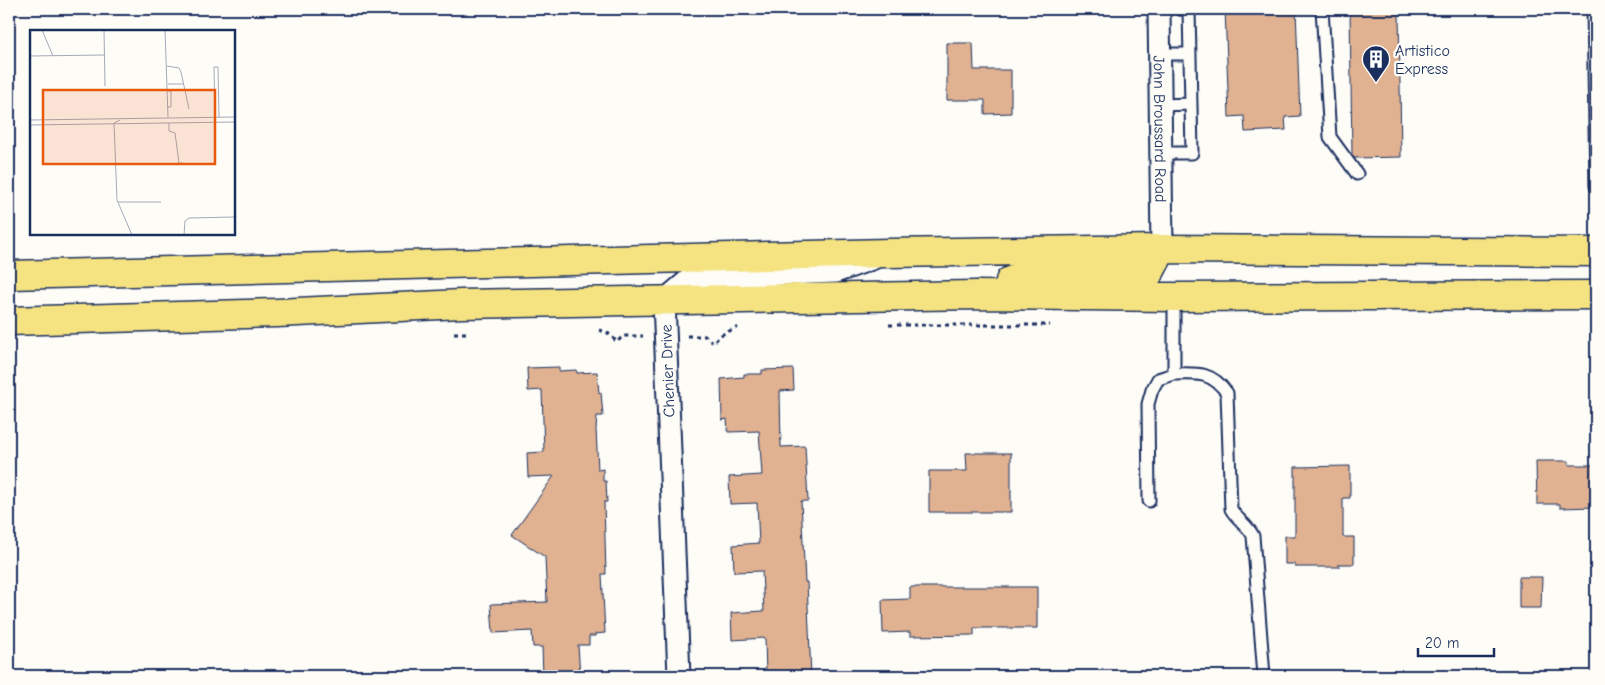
<svg xmlns="http://www.w3.org/2000/svg" width="1605" height="685" font-family="'Comic Neue',sans-serif">
<rect width="100%" height="100%" fill="#fdfcf7"/>
<filter id="ink" filterUnits="userSpaceOnUse"><feTurbulence type="fractalNoise" baseFrequency=".02" numOctaves="2"/><feDisplacementMap in="SourceGraphic" scale="10" xChannelSelector="R" yChannelSelector="G"/><feConvolveMatrix kernelMatrix="1 2 1 2 8 2 1 2 1" color-interpolation-filters="sRGB"/></filter>
<g filter="url(#ink)">
<path fill="#e0b291" stroke="#1b2f5e" d="M 1225,9 L 1296,9 L 1300,116 L 1285,117 L 1286,130 L 1245,132 L 1244,116 L 1229,117 Z
M 1350,9 L 1399,9 L 1401,157 L 1354,158 L 1352,155 Z
M 947,43 L 973,43 L 974,70 L 1011,70 L 1011,113 L 985,114 L 985,100 L 947,100 Z
M 559,367 L 559,371 L 576,370 L 577,373 L 597,372 L 599,393 L 601,392 L 603,416 L 597,416 L 596,429 L 598,470 L 603,469 L 603,481 L 606,481 L 607,502 L 604,502 L 606,574 L 602,574 L 605,633 L 595,634 L 595,636 L 589,636 L 589,645 L 578,645 L 580,676 L 543,676 L 542,647 L 533,647 L 532,631 L 493,633 L 491,604 L 547,602 L 545,557 L 512,535 L 554,476 L 528,477 L 527,453 L 544,452 L 542,390 L 528,391 L 527,368 Z
M 793,369 L 794,390 L 780,391 L 781,447 L 805,446 L 808,501 L 801,501 L 805,582 L 807,582 L 811,676 L 766,676 L 765,638 L 732,640 L 731,613 L 764,611 L 762,571 L 734,572 L 733,545 L 759,543 L 757,503 L 730,504 L 729,477 L 762,475 L 759,431 L 728,432 L 727,419 L 722,420 L 721,379 L 744,377 L 744,374 L 762,374 L 762,370 Z
M 966,453 L 1011,453 L 1011,512 L 929,512 L 929,471 L 967,471 Z
M 1536,461 L 1569,461 L 1569,465 L 1596,465 L 1596,507 L 1560,508 L 1560,504 L 1537,504 Z
M 1350,466 L 1350,498 L 1343,498 L 1343,537 L 1354,537 L 1354,564 L 1339,564 L 1339,567 L 1295,567 L 1295,564 L 1285,564 L 1285,536 L 1295,536 L 1295,467 Z
M 1519,577 L 1542,577 L 1541,608 L 1519,608 Z
M 910,587 L 1037,587 L 1037,628 L 974,628 L 974,635 L 910,636 L 910,632 L 883,633 L 882,600 L 910,599 Z"/>
<g fill="none" stroke-linecap="round" stroke-linejoin="round">
<g stroke="#1b2f5e" stroke-width="15">
<path id="lane" d="M 1322,9 L 1330,137 L 1357,174
M 1593,9 L 1596,186
M 1160,54 L 1190,54
M 1160,105 L 1191,104
M 1161,153 L 1192,153 L 1189,10 L 1180,9
M 1174,297 L 1174,374 C 1198,373 1212,372 1227,393 L 1231,509 C 1237,520 1248,525 1253,536 L 1264,676
M 1149,501 L 1148,404 L 1152,390 L 1158,379 L 1174,374"/>
</g>
<g stroke="#1b2f5e" stroke-width="25">
<g id="street">
<path id="s1" d="M 1159,9 L 1162,249"/>
<path d="M 679,676 L 664,301 L 691,278 L 835,272 L 874,258"/>
</g>
</g>
<g stroke="#1b2f5e" stroke-width="31">
<path id="primary" d="M 9,275 L 888,253 L 1162,249 L 1596,252
M 1010,281 L 1020,277 L 1150,272 L 1162,249
M 9,321 L 277,313 L 461,304 L 976,295 L 1174,297 L 1596,295"/>
</g>
<path stroke="#1b2f5e" stroke-width="3" stroke-dasharray="4 4" stroke-linecap="butt" d="M 889,325 L 1050,325
M 599,330 L 608,333 L 617,342 L 623,336 L 643,336
M 454,333 L 468,333
M 687,336 L 706,336 L 713,343 L 721,335 L 738,327"/>
<use href="#lane" stroke="#fdfcf7" stroke-width="11"/>
<use href="#street" stroke="#fdfcf7" stroke-width="21"/>
<use href="#primary" stroke="#f5e382" stroke-width="28"/>
</g>
</g>
<defs>
<g id="building-pin" transform="scale(1.4375)"><path d="M0 17L-7.5 6A9.5 9.5 0 1 1 7.5 6Z" fill="#1b2f5e" stroke="#fdfcf7"/><path d="M-4-6H4V6H1V3H-1V6H-4ZM-2.5-4.3h1.7v1.8h-1.7ZM.8-4.3h1.7v1.8H.8ZM-2.5-1h1.7V.8h-1.7ZM.8-1h1.7V.8H.8Z" fill="#fff"/></g>
</defs>
<g fill-rule="evenodd">
<use href="#building-pin" x="1376" y="59"/>
</g>
<g text-anchor="middle" stroke-width="4.5" stroke-linejoin="round" paint-order="stroke">
<g font-size="16" fill="#1b2f5e" stroke="#fdfcf7" text-anchor="start">
<text x="1395" y="56">Artistico<tspan x="1395" dy="18">Express</tspan></text>
</g>
<g font-size="16" fill="#1b2f5e" stroke="#fdfcf7">
<text dy="6" stroke="none"><textPath href="#s1" startOffset="120">John Broussard Road</textPath></text>
<text transform="translate(667 371) rotate(-92)" y="6">Chenier Drive</text>
</g>
</g>
<g transform="translate(30 30)">
<rect width="205" height="205" fill="#fdfcf7"/>
<path fill="none" stroke="#a3aaba" stroke-width="1" d="M 12,0 L 23,26M 74,0 L 75,56M 135,0 L 138,87M 0,26 L 74,25M 137,36 L 149,38 L 151,42 L 159,79M 138,54 L 154,54M 138,61 L 141,61 L 141,77 L 138,77M 185,87 L 184,37 L 188,37 L 189,87M 0,90 L 205,87M 90,90 L 84,93 L 87,170 L 102,205M 139,93 L 139,101 L 145,103 L 149,133 L 162,134M 0,95 L 205,92M 88,172 L 131,172M 154,205 L 155,191 L 159,188 L 205,187"/>
<path fill="#e8590c" fill-opacity="0.15" stroke="#e8590c" stroke-width="2.5" d="M 13,60 L 185,60 L 185,134 L 13,134 Z"/>
<rect width="205" height="205" fill="none" stroke="#1b2f5e" stroke-width="2.5"/>
</g>
<rect width="1605" height="685" fill="none" stroke="#fdfcf7" stroke-width="30"/>
<rect x="15" y="15" width="1575" height="655" fill="none" stroke="#1b2f5e" stroke-width="2" filter="url(#ink)"/>
<path d="M1418 648v8h76v-8" fill="none" stroke="#1b2f5e" stroke-width="2.5"/>
<text x="1425" y="648" font-size="15" fill="#1b2f5e" stroke="#fdfcf7" stroke-width="4" paint-order="stroke">20 m</text>
</svg>
